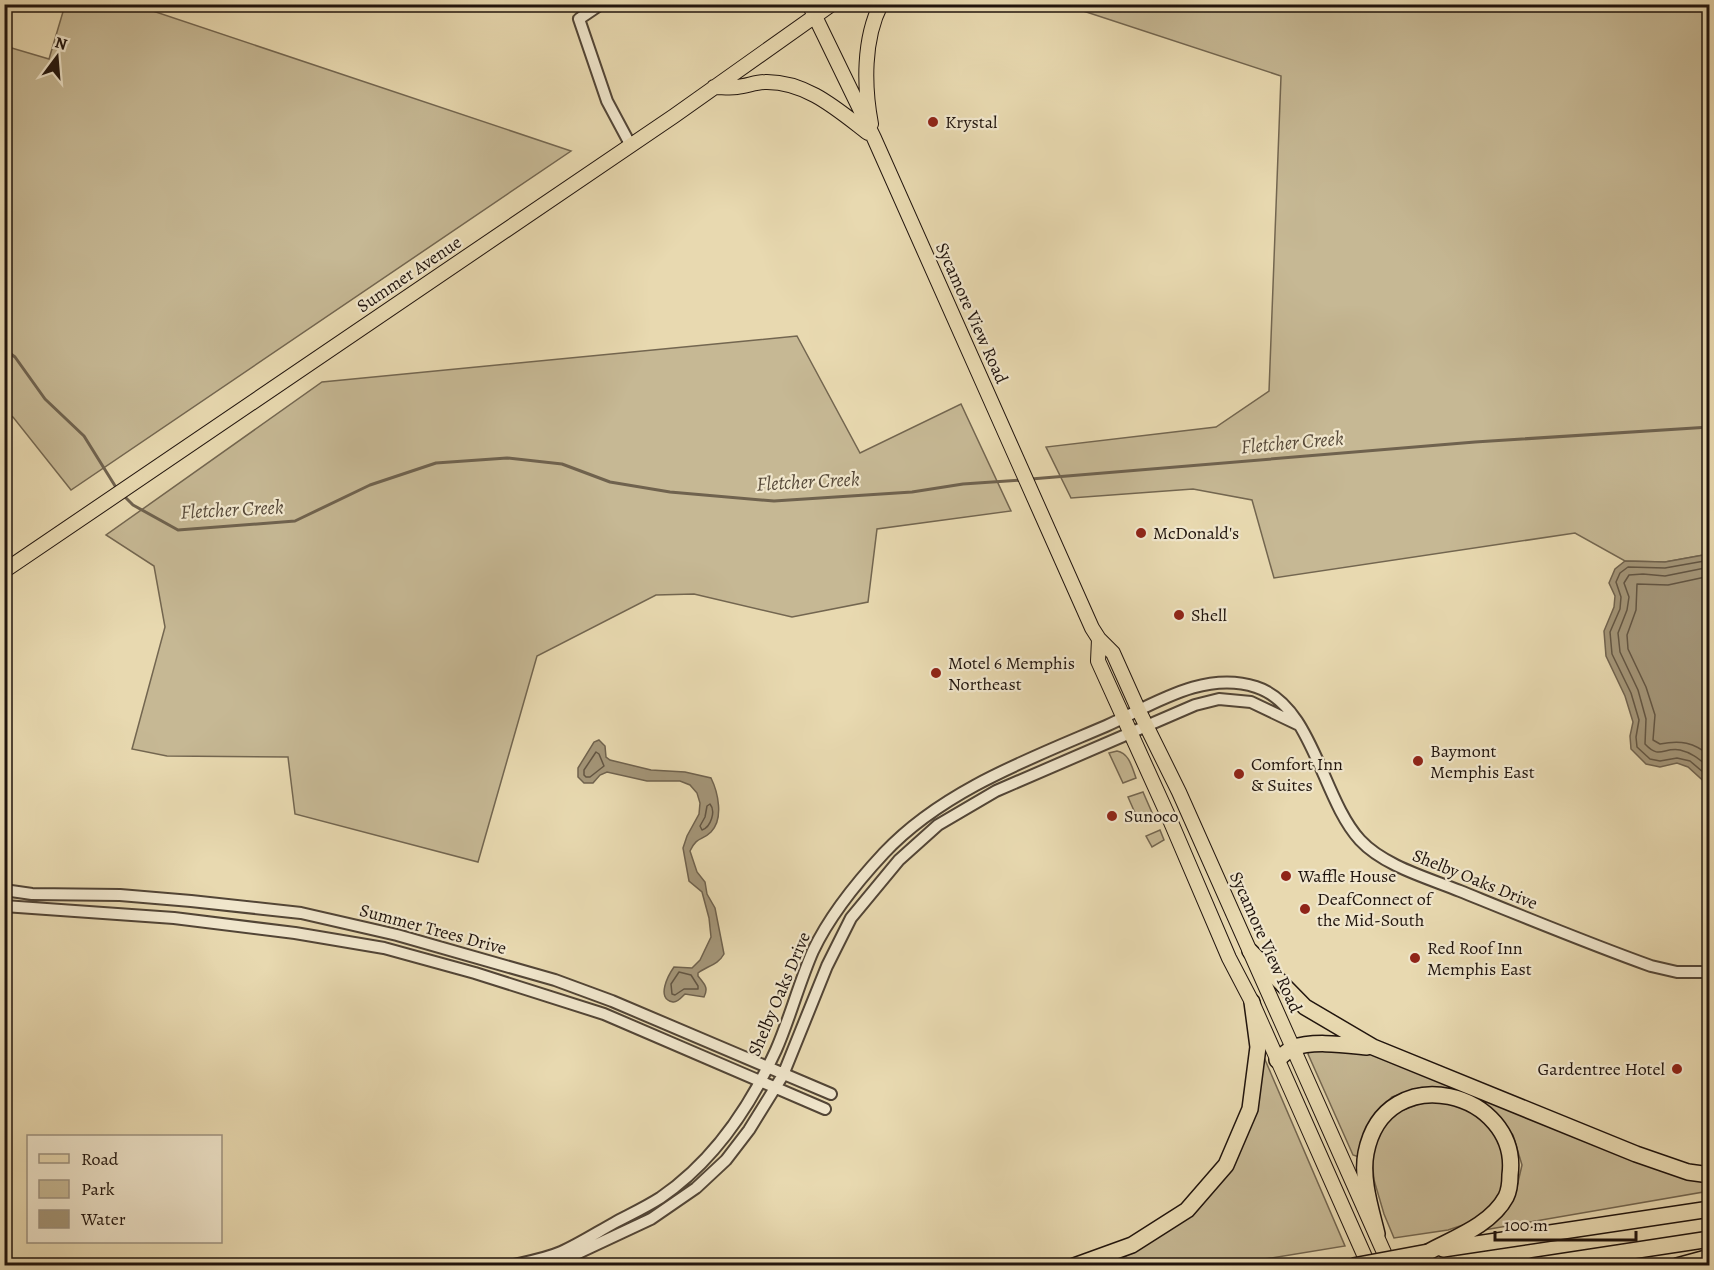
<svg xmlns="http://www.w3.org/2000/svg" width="1714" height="1270" font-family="Alegreya,serif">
<rect width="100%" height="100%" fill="#e8d9b0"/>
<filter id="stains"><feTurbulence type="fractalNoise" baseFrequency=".00333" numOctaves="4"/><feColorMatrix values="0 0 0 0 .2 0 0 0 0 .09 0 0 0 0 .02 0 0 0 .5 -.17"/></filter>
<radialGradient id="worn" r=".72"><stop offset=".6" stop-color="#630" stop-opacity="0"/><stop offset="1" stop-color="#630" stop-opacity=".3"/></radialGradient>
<path fill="#c6b894" stroke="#736650" stroke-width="1.5" d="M 65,5 L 135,5 L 571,151 L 71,490 L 13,417 L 4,412 L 5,46 L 49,59 Z
M 1065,5 L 1709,5 L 1709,554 L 1665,562 L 1625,561 L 1575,533 L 1274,578 L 1252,500 L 1193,489 L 1071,498 L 1046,447 L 1216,427 L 1269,391 L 1281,76 Z
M 797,336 L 860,453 L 961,404 L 1011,511 L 877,529 L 868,602 L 792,617 L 694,594 L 656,595 L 537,656 L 478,862 L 295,814 L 288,757 L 167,756 L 132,749 L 165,627 L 154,566 L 106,535 L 322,382 Z
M 1117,751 C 1129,753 1132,767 1136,778 L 1123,783 L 1109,753 Z
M 1143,792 L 1153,815 L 1139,822 L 1128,797 Z
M 1160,830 L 1164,840 L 1152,847 L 1146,836 Z
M 1311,1048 L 1372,1053 L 1709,1179 L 1709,1191 L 1484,1230 L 1504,1214 L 1516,1191 L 1522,1165 L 1513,1135 L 1495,1112 L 1469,1095 L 1445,1088 L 1419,1088 L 1392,1097 L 1373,1118 L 1363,1138 L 1359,1157 L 1353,1155 L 1308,1054 Z
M 1263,1055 L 1345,1246 L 1228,1265 L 1100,1266 L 1126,1256 L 1202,1205 L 1237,1155 Z
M 1433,1099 L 1474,1111 L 1491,1126 L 1502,1145 L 1504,1187 L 1494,1204 L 1472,1222 L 1448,1230 L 1394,1238 L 1384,1214 L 1374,1180 L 1372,1158 L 1374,1137 L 1392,1114 Z"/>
<path fill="#a49679" stroke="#6f624e" stroke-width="1.5" d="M 1709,554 L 1710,554 L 1709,786 L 1688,767 L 1677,763 L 1660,767 L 1646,764 L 1631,749 L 1630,736 L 1633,722 L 1625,696 L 1606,656 L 1604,631 L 1614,607 L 1615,596 L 1609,583 L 1615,569 L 1625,561 L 1665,562 Z
M 599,740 L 605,746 L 606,757 L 610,760 L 651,770 L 685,772 L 711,778 C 718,792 724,819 711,832 C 702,841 697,836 690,851 L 697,872 L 705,882 L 707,894 L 715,908 L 724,954 C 718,965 707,966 698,973 L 698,976 C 704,984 709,987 704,997 L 685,994 C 682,997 677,1003 673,1002 C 655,999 669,974 674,967 L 692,968 L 700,960 L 711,937 L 709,918 L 702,892 L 689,881 L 683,848 L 687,836 L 699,814 L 700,803 L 697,793 L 690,785 L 680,781 L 647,781 L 607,772 L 600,775 L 593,783 L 584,783 L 578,777 L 578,768 L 594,742 Z"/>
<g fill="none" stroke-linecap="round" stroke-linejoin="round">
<path stroke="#625543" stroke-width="1.5" d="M 1710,560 L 1665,568 L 1628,567 L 1620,573 L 1616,582 L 1621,597 L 1620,609 L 1610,632 L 1612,654 L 1631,693 L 1639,720 L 1636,737 L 1637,747 L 1650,759 L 1660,761 L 1677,758 L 1690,761 L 1710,778
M 1710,567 L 1665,576 L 1643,574 L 1629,575 L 1624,583 L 1629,597 L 1627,610 L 1618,633 L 1620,652 L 1638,690 L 1646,719 L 1645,744 C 1660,760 1663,747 1680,750 C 1693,753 1700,760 1710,768
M 1710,576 L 1668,585 L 1637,584 L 1636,610 L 1627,635 L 1628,649 L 1646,687 L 1655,715 L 1653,740 L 1660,744 C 1680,740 1694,742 1710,756
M 596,752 L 599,754 L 604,766 L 590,777 L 586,777 L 584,775 L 584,770 Z
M 710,804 C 716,811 711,827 702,830 L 700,826 L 705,817 L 707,806 Z
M 679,972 L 691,975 L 698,986 L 698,989 L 684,989 L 675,995 L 672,994 L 671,984 Z"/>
<path stroke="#6f624e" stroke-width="3" d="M 4,349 L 15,357 L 45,399 L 84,436 L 117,489
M 1031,479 L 1475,442 L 1710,427
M 124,496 L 133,505 L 178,530 L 295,521 L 370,485 L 436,463 L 507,458 L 562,464 L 610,482 L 670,492 L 774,501 L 912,492 L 963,484 L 1022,480"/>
<g stroke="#524536" stroke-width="14">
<path id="minor" d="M 601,4 L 579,19 L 607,101 L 630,144
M 4,890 L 32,894 L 120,895 L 191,901 L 301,913 L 397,935 L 555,980 L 612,1001 L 831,1094
M 4,906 L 174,918 L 295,933 L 384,948 L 475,973 L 604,1014 L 825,1109
M 557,1254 L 572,1256 L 651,1219 L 696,1188 L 726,1160 L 749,1130 L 783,1075 L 827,966 L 851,918 L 899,860 L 938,825 L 996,791 L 1195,705 L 1219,699 L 1251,702 L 1297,724
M 509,1266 C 526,1262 545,1259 561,1252 C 579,1244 596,1233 614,1223 C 629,1215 646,1207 660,1198 C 713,1162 750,1107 776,1050 C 790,1018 799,983 813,951 C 830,915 857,882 884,853 C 942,791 1029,759 1106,726 C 1153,705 1203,670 1256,687 C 1313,705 1322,799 1360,840 C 1384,866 1428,878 1460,891 C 1524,917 1587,943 1651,966 L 1677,972 L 1710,972"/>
</g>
<g stroke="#20140d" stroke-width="16">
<path id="major" d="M 809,4 L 874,138 L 1092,628 L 1099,639 L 1113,653 L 1139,711 L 1179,792 L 1390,1266
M 714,87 C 722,87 730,88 737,87 C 747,86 756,82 765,82 C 806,81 838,110 868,133
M 871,124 C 864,87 863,39 881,4
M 4,571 L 674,116 L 832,4
M 1099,639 L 1098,661 L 1170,820 L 1229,958 L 1252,1002 L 1369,1266"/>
</g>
<g stroke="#20140d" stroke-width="18">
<path id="highway" d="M 1250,951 L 1305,1007 L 1373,1047 L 1636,1154 L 1688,1172 L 1710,1175
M 1277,1060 C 1282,1056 1288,1050 1293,1048 C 1312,1040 1347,1045 1367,1047
M 1377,1234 C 1371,1209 1361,1179 1366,1153 C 1385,1056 1521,1092 1510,1175 C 1510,1182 1509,1191 1506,1197 C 1491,1225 1454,1238 1428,1252
M 1443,1249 L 1710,1209
M 1074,1266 L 1132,1245 L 1187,1210 L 1226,1165 L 1250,1109 L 1258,1047 L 1252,1002
M 1533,1266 L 1710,1239
M 1677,1266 L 1710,1257"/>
</g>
<use href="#minor" stroke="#f0e6cc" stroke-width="10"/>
<use href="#major" stroke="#e8d9b0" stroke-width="14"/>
<use href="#highway" stroke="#e8d9b0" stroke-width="15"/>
<g stroke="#20140d" stroke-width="18" stroke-linecap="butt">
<path id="highway-bridge" d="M 1353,1266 L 1428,1252"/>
</g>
<use href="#highway-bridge" stroke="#e8d9b0" stroke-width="15"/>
</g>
<g fill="#8f2418" stroke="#f0e6cc" stroke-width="2">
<circle cx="933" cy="122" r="6"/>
<circle cx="1141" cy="533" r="6"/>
<circle cx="1179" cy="615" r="6"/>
<circle cx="936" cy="673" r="6"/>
<circle cx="1418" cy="761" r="6"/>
<circle cx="1239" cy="774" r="6"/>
<circle cx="1112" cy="816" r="6"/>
<circle cx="1286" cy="876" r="6"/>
<circle cx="1305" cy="909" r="6"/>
<circle cx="1415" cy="958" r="6"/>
<circle cx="1677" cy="1069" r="6"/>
</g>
<g text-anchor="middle" stroke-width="4.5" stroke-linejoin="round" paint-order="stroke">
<g font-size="18" fill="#20140d" stroke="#f0e6cc" text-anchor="start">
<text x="945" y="128">Krystal</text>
<text x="1153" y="539">McDonald's</text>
<text x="1191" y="621">Shell</text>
<text x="948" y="669">Motel 6 Memphis<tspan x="948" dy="21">Northeast</tspan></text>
<text x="1430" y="757">Baymont<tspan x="1430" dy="21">Memphis East</tspan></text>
<text x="1251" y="770">Comfort Inn<tspan x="1251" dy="21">&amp; Suites</tspan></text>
<text x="1124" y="822">Sunoco</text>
<text x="1298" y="882">Waffle House</text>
<text x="1317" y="905">DeafConnect of<tspan x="1317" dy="21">the Mid-South</tspan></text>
<text x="1427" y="954">Red Roof Inn<tspan x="1427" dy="21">Memphis East</tspan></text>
<text x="1665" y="1075" text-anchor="end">Gardentree Hotel</text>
</g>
<g font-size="18" fill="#20140d" stroke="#f0e6cc">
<text transform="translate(409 274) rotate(-34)" y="6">Summer Avenue</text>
<text transform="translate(972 313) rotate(66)" y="6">Sycamore View Road</text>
<text transform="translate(1475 879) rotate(22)" y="6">Shelby Oaks Drive</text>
<text transform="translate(433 929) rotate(15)" y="6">Summer Trees Drive</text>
<text transform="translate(1266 942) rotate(66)" y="6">Sycamore View Road</text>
<text transform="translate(779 994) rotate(-67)" y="6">Shelby Oaks Drive</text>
</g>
<g font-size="20" font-style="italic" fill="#554838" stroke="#f0e6cc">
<text transform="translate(1292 442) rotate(-5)" y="7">Fletcher Creek</text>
<text transform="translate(808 481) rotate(-3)" y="7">Fletcher Creek</text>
<text transform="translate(232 509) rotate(-3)" y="7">Fletcher Creek</text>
</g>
</g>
<rect width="1714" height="1270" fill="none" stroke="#e8d9b0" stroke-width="24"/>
<rect x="6" y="6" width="1702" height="1258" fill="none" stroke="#20140d" stroke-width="3"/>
<rect x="12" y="12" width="1690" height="1246" fill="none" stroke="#20140d" stroke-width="1.5"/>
<rect x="27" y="1135" width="195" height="108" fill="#f0e6cc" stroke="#9d9280" stroke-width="1.5"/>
<rect x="39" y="1154" width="30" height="9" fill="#e8d9b0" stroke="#9d9280" stroke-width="1.5"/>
<text x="81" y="1165" font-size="18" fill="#20140d">Road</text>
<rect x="39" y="1180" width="30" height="18" fill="#c6b894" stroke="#9d9280" stroke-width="1.5"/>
<text x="81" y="1195" font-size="18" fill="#20140d">Park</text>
<rect x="39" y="1210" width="30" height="18" fill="#a49679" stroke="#9d9280" stroke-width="1.5"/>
<text x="81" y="1225" font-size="18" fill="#20140d">Water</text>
<g transform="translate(57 57) rotate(16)" stroke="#f0e6cc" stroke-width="4.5" paint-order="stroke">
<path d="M0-4.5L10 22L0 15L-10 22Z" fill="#20140d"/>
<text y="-9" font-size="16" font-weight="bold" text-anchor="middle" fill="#20140d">N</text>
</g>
<path d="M1495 1231v9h141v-9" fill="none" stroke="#20140d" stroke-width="3"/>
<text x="1504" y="1231" font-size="18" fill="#20140d" stroke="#f0e6cc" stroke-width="4.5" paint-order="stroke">100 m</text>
<rect width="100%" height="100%" filter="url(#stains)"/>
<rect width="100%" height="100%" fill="url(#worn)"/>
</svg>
